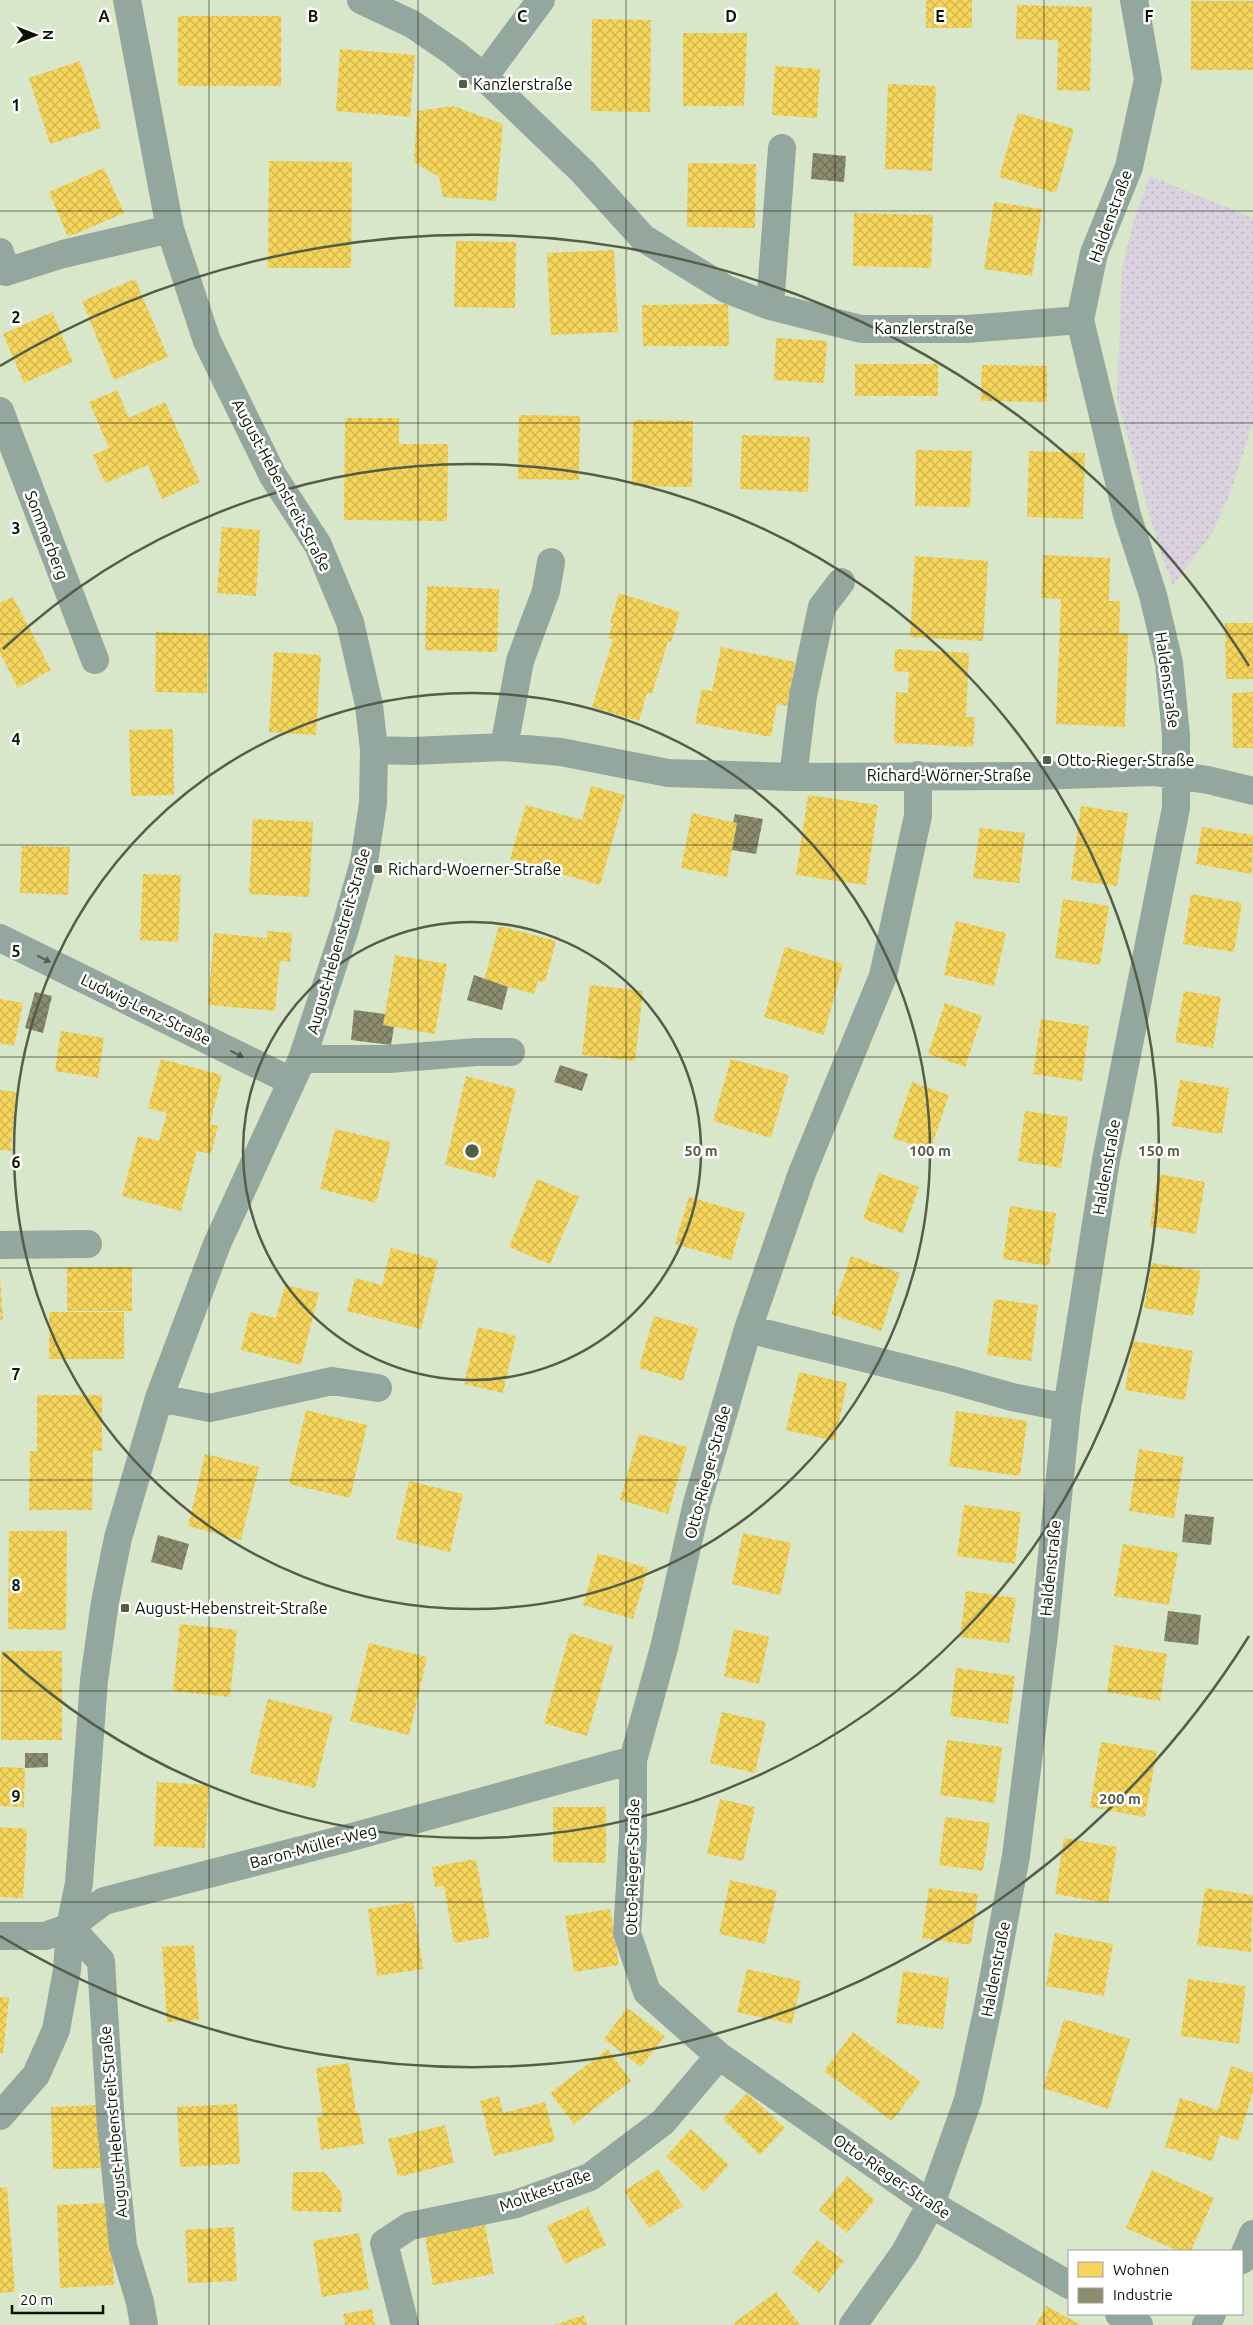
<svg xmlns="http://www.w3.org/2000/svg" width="1253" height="2325" font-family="Ubuntu,sans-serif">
<defs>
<pattern id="park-dots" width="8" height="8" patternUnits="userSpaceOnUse" patternTransform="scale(1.25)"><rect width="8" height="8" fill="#dad3df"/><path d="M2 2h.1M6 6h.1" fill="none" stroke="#bab4be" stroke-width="1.8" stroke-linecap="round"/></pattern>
<pattern id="homes-cross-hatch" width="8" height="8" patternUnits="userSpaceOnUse" patternTransform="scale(1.25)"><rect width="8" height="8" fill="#f6d55c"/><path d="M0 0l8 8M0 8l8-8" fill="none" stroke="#d2b64e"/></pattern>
<pattern id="industry-cross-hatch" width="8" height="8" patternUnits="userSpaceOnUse" patternTransform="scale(1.25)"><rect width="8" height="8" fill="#8c8c6e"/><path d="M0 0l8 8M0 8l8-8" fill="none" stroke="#717158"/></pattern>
</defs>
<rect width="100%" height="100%" fill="#d8e6c9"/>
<path fill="url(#park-dots)" d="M 1150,176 L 1253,218 L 1253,423 L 1228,499 L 1211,535 L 1173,585 L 1160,551 L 1117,399 L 1122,269 L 1133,223 Z"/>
<path fill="url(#homes-cross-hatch)" d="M 926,0 L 972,0 L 972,28 L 926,28 Z
M 1191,1 L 1253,1 L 1253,70 L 1191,70 Z
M 1017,5 L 1092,7 L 1090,91 L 1057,90 L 1058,40 L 1016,39 Z
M 178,16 L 281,16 L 281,86 L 178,86 Z
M 592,19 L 651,20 L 650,112 L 591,111 Z
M 683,33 L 747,33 L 744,106 L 683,106 Z
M 340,49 L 415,55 L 410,117 L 336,111 Z
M 80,61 L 101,128 L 50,144 L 29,78 Z
M 775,66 L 820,69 L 817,118 L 772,115 Z
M 888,84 L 936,86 L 932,171 L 885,169 Z
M 453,106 L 503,124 L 496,201 L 443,197 L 439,177 L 414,162 L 417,111 Z
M 1018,113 L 1074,129 L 1056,193 L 999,177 Z
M 269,161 L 352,162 L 351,268 L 268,268 Z
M 688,163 L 756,164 L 755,228 L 687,227 Z
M 104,168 L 124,213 L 68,237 L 49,192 Z
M 994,202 L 1042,209 L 1032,276 L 984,269 Z
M 854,213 L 933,215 L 931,268 L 853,266 Z
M 456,241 L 516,242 L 515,308 L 454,307 Z
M 614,250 L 618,332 L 551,335 L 547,253 Z
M 135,279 L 168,357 L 114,380 L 82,301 Z
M 728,304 L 729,346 L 643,346 L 642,305 Z
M 52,312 L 73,362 L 24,383 L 3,334 Z
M 776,338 L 827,341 L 824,383 L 774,380 Z
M 855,364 L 938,364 L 938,396 L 855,396 Z
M 982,365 L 1047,366 L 1047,402 L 981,401 Z
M 117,390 L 129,418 L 165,402 L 200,482 L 162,499 L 148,465 L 105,483 L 93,455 L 109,448 L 89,402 Z
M 519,415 L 580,416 L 579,480 L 518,479 Z
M 345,418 L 399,418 L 399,444 L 448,444 L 447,521 L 344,520 Z
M 633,420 L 693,421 L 692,487 L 632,486 Z
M 742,435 L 810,437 L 808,492 L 740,489 Z
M 916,450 L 972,451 L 970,507 L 915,506 Z
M 1029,451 L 1085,453 L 1083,519 L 1027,517 Z
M 222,527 L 260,530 L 256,596 L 217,593 Z
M 1043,555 L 1110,558 L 1109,601 L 1120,601 L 1119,633 L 1128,634 L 1125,727 L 1056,724 L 1061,599 L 1041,598 Z
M 915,556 L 988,561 L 983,641 L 910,637 Z
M 427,586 L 499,589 L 497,652 L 425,650 Z
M 619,593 L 680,612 L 671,642 L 668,641 L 652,694 L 647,693 L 639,721 L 592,707 L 613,639 L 608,638 L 613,623 L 610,623 Z
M 13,597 L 51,670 L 18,688 L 0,653 L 0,603 Z
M 1225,623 L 1253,623 L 1253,679 L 1226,679 Z
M 156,632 L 208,634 L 207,693 L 155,692 Z
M 721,647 L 795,662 L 787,706 L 777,704 L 771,737 L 695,723 L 702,689 L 712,691 Z
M 895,649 L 969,653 L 966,717 L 975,717 L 973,747 L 894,743 L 896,692 L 908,693 L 909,672 L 894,671 Z
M 274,652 L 321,655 L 316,735 L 269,732 Z
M 1253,692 L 1253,748 L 1233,748 L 1232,693 Z
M 173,729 L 174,795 L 131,796 L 129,730 Z
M 591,786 L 625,795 L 600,885 L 510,859 L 526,805 L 582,820 Z
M 808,795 L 878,805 L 866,885 L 796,875 Z
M 1081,806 L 1128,813 L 1117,886 L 1071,880 Z
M 692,813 L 737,823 L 727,877 L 681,868 Z
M 253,819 L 313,822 L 309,897 L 249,894 Z
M 1202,827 L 1253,835 L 1252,874 L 1196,864 Z
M 980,828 L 1025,833 L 1019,883 L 973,878 Z
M 22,846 L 70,847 L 68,895 L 20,893 Z
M 143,874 L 181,875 L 178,942 L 140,940 Z
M 1191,894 L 1242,903 L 1234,952 L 1183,944 Z
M 1063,899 L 1109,906 L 1100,965 L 1055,958 Z
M 956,921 L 1006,933 L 994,986 L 944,975 Z
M 499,926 L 556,941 L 545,982 L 538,981 L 534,994 L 484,980 Z
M 268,931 L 292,933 L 290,962 L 280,961 L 275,1011 L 208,1005 L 214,933 L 267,938 Z
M 785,947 L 843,964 L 824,1035 L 764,1017 Z
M 395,955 L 447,964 L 435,1034 L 383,1025 Z
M 590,985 L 643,991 L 635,1061 L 582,1055 Z
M 1184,991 L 1221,997 L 1213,1048 L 1175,1042 Z
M 0,999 L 23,1003 L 14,1046 L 0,1043 Z
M 945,1003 L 982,1016 L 965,1067 L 928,1054 Z
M 1041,1019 L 1089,1026 L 1082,1081 L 1033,1074 Z
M 61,1031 L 104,1038 L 98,1078 L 55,1071 Z
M 161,1059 L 222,1075 L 210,1124 L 218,1126 L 211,1154 L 197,1151 L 181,1211 L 122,1196 L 138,1136 L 159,1141 L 167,1113 L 148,1108 Z
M 731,1059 L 789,1075 L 771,1138 L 713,1121 Z
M 466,1076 L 516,1089 L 495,1178 L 445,1165 Z
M 1180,1080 L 1229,1088 L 1222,1134 L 1172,1126 Z
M 912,1082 L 949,1095 L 930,1151 L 893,1138 Z
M 0,1090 L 16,1092 L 11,1151 L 0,1150 Z
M 1025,1111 L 1068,1117 L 1061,1168 L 1018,1161 Z
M 335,1129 L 391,1142 L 376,1203 L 320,1189 Z
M 879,1173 L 919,1187 L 903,1233 L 863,1219 Z
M 1158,1174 L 1205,1182 L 1196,1234 L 1150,1226 Z
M 537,1179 L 579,1197 L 550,1264 L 509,1247 Z
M 689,1197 L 745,1213 L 731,1260 L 675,1244 Z
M 1010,1206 L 1056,1213 L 1049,1266 L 1003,1259 Z
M 391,1248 L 438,1260 L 421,1329 L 347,1311 L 355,1278 L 382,1285 Z
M 851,1256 L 900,1273 L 881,1331 L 831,1314 Z
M 1152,1263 L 1201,1271 L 1193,1316 L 1144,1308 Z
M 67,1267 L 132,1267 L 132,1311 L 67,1311 Z
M 0,1277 L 3,1319 L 0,1320 Z
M 285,1285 L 319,1293 L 301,1365 L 241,1350 L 250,1312 L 276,1318 Z
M 994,1299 L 1038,1305 L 1031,1361 L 987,1355 Z
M 49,1312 L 124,1312 L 124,1359 L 49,1359 Z
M 654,1316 L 698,1328 L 683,1381 L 639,1368 Z
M 478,1327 L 516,1336 L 503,1393 L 464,1384 Z
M 1133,1341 L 1193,1351 L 1185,1400 L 1125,1390 Z
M 799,1372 L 847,1383 L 835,1441 L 786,1430 Z
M 37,1395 L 102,1395 L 102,1451 L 93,1451 L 92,1510 L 29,1510 L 30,1451 L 37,1451 Z
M 306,1410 L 367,1425 L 350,1498 L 289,1484 Z
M 956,1411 L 1027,1421 L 1020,1476 L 949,1466 Z
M 639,1434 L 687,1447 L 668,1514 L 620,1500 Z
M 1139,1449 L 1184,1457 L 1174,1518 L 1129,1511 Z
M 205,1454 L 259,1467 L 241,1540 L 188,1526 Z
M 409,1481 L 463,1494 L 450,1552 L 396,1539 Z
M 964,1505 L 1021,1512 L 1015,1564 L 957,1556 Z
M 9,1531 L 67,1531 L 66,1630 L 8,1629 Z
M 743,1533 L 791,1543 L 780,1595 L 732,1584 Z
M 1123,1544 L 1178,1553 L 1169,1605 L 1114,1596 Z
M 598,1553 L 648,1568 L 633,1619 L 583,1605 Z
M 966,1591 L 1016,1598 L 1009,1643 L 960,1637 Z
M 180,1624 L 237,1630 L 230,1697 L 173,1691 Z
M 734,1629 L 769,1637 L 759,1684 L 724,1676 Z
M 570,1633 L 613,1646 L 587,1736 L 544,1723 Z
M 369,1643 L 427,1657 L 409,1735 L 350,1721 Z
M 1114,1645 L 1167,1654 L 1160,1701 L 1107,1692 Z
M 1,1651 L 62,1651 L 62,1740 L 1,1740 Z
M 956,1668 L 1015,1676 L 1008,1724 L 950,1716 Z
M 268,1699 L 333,1715 L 315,1788 L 250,1773 Z
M 722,1712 L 766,1722 L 755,1773 L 710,1763 Z
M 947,1740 L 1002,1747 L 995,1803 L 940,1795 Z
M 1101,1742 L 1157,1751 L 1145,1817 L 1090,1807 Z
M 0,1767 L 25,1768 L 24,1807 L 0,1806 Z
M 157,1782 L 209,1785 L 205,1848 L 154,1846 Z
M 720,1799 L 755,1807 L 743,1861 L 707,1854 Z
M 553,1807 L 606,1807 L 606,1863 L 553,1862 Z
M 945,1817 L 990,1823 L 983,1871 L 939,1865 Z
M 0,1827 L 27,1829 L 23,1898 L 0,1897 Z
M 1064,1838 L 1117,1847 L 1108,1903 L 1055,1894 Z
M 476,1859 L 490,1937 L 454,1943 L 444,1886 L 435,1887 L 432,1867 Z
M 730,1880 L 777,1891 L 765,1944 L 719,1934 Z
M 929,1888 L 978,1894 L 971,1945 L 922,1938 Z
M 1205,1888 L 1253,1895 L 1251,1952 L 1197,1945 Z
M 413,1902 L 423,1969 L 377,1976 L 368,1909 Z
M 610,1909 L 619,1965 L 574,1972 L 565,1916 Z
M 1055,1933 L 1113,1944 L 1104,1996 L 1046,1986 Z
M 194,1945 L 199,2020 L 167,2022 L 162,1947 Z
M 747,1969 L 801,1981 L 792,2024 L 737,2012 Z
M 903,1971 L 949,1978 L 943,2029 L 896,2023 Z
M 1188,1979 L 1246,1986 L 1239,2044 L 1181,2036 Z
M 0,1997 L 9,1998 L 3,2054 L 0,2053 Z
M 627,2008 L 665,2036 L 641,2067 L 604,2039 Z
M 1064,2019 L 1130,2039 L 1108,2109 L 1043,2088 Z
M 853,2032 L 921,2082 L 892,2121 L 824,2071 Z
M 608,2049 L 631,2081 L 574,2124 L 550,2093 Z
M 349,2063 L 356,2113 L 359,2113 L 364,2144 L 321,2150 L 317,2117 L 323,2116 L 316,2068 Z
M 1231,2066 L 1253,2073 L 1253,2092 L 1238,2141 L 1220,2135 L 1212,2161 L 1165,2147 L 1180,2098 L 1218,2110 Z
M 747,2093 L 785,2128 L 760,2155 L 723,2119 Z
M 499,2096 L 503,2113 L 545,2102 L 555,2141 L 494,2156 L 480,2101 Z
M 237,2104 L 240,2164 L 180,2167 L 177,2107 Z
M 100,2105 L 103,2168 L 53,2169 L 51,2107 Z
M 445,2125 L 454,2163 L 398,2177 L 388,2139 Z
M 691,2129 L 729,2165 L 704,2192 L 666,2156 Z
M 658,2169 L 683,2206 L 649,2228 L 624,2191 Z
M 1152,2170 L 1214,2198 L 1191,2251 L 1178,2251 L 1126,2228 Z
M 293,2172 L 324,2172 L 342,2193 L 341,2212 L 292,2211 Z
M 847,2176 L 875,2200 L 847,2233 L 819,2210 Z
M 7,2187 L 15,2292 L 0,2293 L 0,2188 Z
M 110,2203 L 114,2285 L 60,2288 L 57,2205 Z
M 588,2207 L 606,2245 L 565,2264 L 547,2226 Z
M 485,2225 L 494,2274 L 433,2285 L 425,2236 Z
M 234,2227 L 237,2281 L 188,2283 L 185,2230 Z
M 359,2233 L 369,2289 L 322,2297 L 313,2241 Z
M 817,2240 L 844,2261 L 819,2293 L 792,2272 Z
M 776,2292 L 800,2325 L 735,2325 L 734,2323 Z
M 1046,2306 L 1081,2325 L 1036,2325 Z
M 372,2309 L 375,2325 L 345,2325 L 343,2314 Z
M 584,2315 L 587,2325 L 554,2325 Z"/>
<path fill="url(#industry-cross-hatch)" d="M 813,153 L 846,156 L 844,182 L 811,179 Z
M 735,814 L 763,819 L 756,854 L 732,850 L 737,823 L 733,822 Z
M 474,975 L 508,987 L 502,1010 L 467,1000 Z
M 35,992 L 52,996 L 43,1033 L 25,1028 Z
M 354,1010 L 385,1014 L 383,1025 L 394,1027 L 391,1045 L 351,1040 Z
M 560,1065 L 588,1074 L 582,1091 L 554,1082 Z
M 1185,1514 L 1214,1517 L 1211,1545 L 1182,1542 Z
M 158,1535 L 189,1544 L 182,1570 L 151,1562 Z
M 1168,1611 L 1201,1615 L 1198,1645 L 1164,1641 Z
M 25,1753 L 48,1753 L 48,1767 L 25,1768 Z"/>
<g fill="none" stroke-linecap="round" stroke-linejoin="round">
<path stroke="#94a79e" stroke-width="28" d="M 361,0 L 412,24 L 453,52 L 484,77 L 583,172 L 643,238 L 726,289 L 770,306 L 861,329 L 967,329 L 1080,320
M 484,77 L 541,0
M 0,252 L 6,272 L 63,254 L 170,229
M 770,306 L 782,148
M 0,411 L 95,660
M 504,747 L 520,661 L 546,591 L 551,562
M 374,750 L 412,751 L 504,747 L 561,752 L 668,773 L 793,777 L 1035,776 L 1154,772 L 1208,780 L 1253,791
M 918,775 L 918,816 L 883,976 L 802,1173 L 748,1329 L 697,1503 L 664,1648 L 633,1760 L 633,1838 L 627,1933 L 647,1992 L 719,2056 L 931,2204 L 1069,2285
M 793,777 L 803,696 L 822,607 L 841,582
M 0,938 L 291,1081
M 302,1059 L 389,1059 L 477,1052 L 511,1052
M 0,1245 L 88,1244
M 748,1329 L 952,1380 L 1012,1397 L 1067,1408
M 159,1398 L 210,1408 L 332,1381 L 378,1388
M 70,1927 L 101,1961 L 111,2126 L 123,2246 L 140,2302 L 144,2325
M 0,1936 L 45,1936 L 70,1927 L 104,1901 L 348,1838 L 633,1760
M 0,2116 L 36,2075 L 56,2030 L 67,1970 L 70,1927 L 79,1883 L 94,1680 L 105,1602 L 118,1538 L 159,1398 L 217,1244 L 302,1059 L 345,929 L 364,862 L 373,803 L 374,750 L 369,705 L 350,622 L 318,545 L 273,476 L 207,341 L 170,229 L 127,0
M 1242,2260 L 1253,2234
M 1119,2314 L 1139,2325
M 405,2325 L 384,2243 L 410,2226 L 516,2204 L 590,2177 L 663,2122 L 719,2056
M 853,2325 L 905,2252 L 931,2204 L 968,2100 L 988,2007 L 1016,1856 L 1044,1634 L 1067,1408 L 1106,1160 L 1176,808 L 1176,735 L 1169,663 L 1153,595 L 1127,515 L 1080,320 L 1094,253 L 1129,167 L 1148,79 L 1134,0
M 1206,2325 L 1212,2314"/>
</g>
<defs><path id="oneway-solid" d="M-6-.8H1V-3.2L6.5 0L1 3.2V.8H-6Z" transform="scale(1.25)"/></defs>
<g fill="#505e50">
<use href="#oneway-solid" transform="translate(44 959) rotate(26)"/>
<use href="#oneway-solid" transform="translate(237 1054) rotate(27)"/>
</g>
<path fill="none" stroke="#0c1403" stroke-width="1" stroke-opacity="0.55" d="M 209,0 L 209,2325M 418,0 L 418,2325M 626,0 L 626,2325M 835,0 L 835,2325M 1044,0 L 1044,2325M 0,211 L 1253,211M 0,423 L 1253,423M 0,634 L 1253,634M 0,845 L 1253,845M 0,1057 L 1253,1057M 0,1268 L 1253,1268M 0,1480 L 1253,1480M 0,1691 L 1253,1691M 0,1902 L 1253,1902M 0,2114 L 1253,2114"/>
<g fill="none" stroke="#535e48" stroke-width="2.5">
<circle cx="472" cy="1151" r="229"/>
<circle cx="472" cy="1151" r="458"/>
<path d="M3 649A687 687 0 1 1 3 1653"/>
<path d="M1249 1636A916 916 0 0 1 0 1936M0 366A916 916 0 0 1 1249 666"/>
</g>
<g fill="#535e48" stroke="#fff" stroke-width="2">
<rect x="458" y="79" width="10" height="10" rx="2.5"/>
<rect x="1042" y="755" width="10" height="10" rx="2.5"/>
<rect x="373" y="864" width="10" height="10" rx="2.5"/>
<rect x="120" y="1603" width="10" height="10" rx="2.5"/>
</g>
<g text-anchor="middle" stroke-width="5" stroke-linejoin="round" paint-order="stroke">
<g font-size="16" fill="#0c1403" stroke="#fff" text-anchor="start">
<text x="473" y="90">Kanzlerstraße</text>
<text x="1057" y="766">Otto-Rieger-Straße</text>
<text x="388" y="875">Richard-Woerner-Straße</text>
<text x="135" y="1614">August-Hebenstreit-Straße</text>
</g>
<g font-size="16" fill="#0c1403" stroke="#fff">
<text transform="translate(1110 216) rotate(-70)" y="6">Haldenstraße</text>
<text x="924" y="334">Kanzlerstraße</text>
<text transform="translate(282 485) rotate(62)" y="6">August-Hebenstreit-Straße</text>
<text transform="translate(47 535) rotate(69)" y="6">Sommerberg</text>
<text transform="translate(1168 680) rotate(82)" y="6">Haldenstraße</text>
<text x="949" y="781">Richard-Wörner-Straße</text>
<text transform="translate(338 941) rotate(-74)" y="6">August-Hebenstreit-Straße</text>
<text transform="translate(146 1009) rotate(26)" y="6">Ludwig-Lenz-Straße</text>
<text transform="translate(1106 1167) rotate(-80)" y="6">Haldenstraße</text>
<text transform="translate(707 1472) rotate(-75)" y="6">Otto-Rieger-Straße</text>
<text transform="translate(1050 1568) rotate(-84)" y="6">Haldenstraße</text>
<text transform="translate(313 1846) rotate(-15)" y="6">Baron-Müller-Weg</text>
<text transform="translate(632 1867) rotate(-89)" y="6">Otto-Rieger-Straße</text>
<text transform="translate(995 1969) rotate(-79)" y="6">Haldenstraße</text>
<text transform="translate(113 2122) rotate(-95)" y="6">August-Hebenstreit-Straße</text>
<text transform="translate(892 2176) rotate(34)" y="6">Otto-Rieger-Straße</text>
<text transform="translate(545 2190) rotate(-20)" y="6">Moltkestraße</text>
</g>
</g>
<g font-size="16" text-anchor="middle" font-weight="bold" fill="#0c1403" stroke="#fff" stroke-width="5" stroke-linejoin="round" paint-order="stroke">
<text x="104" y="22">A</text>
<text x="313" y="22">B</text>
<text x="522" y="22">C</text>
<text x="731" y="22">D</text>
<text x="940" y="22">E</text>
<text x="1149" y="22">F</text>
<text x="16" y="111">1</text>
<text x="16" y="323">2</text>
<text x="16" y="534">3</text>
<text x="16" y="745">4</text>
<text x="16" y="957">5</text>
<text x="16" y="1168">6</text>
<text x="16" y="1380">7</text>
<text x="16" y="1591">8</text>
<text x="16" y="1802">9</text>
</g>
<circle cx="472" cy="1151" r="8" fill="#535e48" stroke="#fff" stroke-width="2.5"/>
<g font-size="15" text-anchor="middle" font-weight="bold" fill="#535e48" stroke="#fff" stroke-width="5" stroke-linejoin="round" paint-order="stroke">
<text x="701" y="1156">50 m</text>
<text x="930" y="1156">100 m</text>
<text x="1159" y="1156">150 m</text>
<text x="1120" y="1804">200 m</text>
</g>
<rect x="1068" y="2250" width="175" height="65" fill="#ffffff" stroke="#9ea19a"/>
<rect x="1078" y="2262" width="25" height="15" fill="#f6d55c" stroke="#9ea19a"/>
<text x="1113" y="2275" font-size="15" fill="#0c1403">Wohnen</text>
<rect x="1078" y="2288" width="25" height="15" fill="#8c8c6e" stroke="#9ea19a"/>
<text x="1113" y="2300" font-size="15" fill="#0c1403">Industrie</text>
<g transform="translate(35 35) rotate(90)" stroke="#ffffff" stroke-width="4" paint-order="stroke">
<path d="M0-4L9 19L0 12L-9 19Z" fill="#0c1403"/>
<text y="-8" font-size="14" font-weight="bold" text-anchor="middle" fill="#0c1403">N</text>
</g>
<path d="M12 2305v8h91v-8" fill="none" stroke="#0c1403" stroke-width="2.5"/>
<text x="20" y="2305" font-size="15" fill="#0c1403" stroke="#ffffff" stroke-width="4" paint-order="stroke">20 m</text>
</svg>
